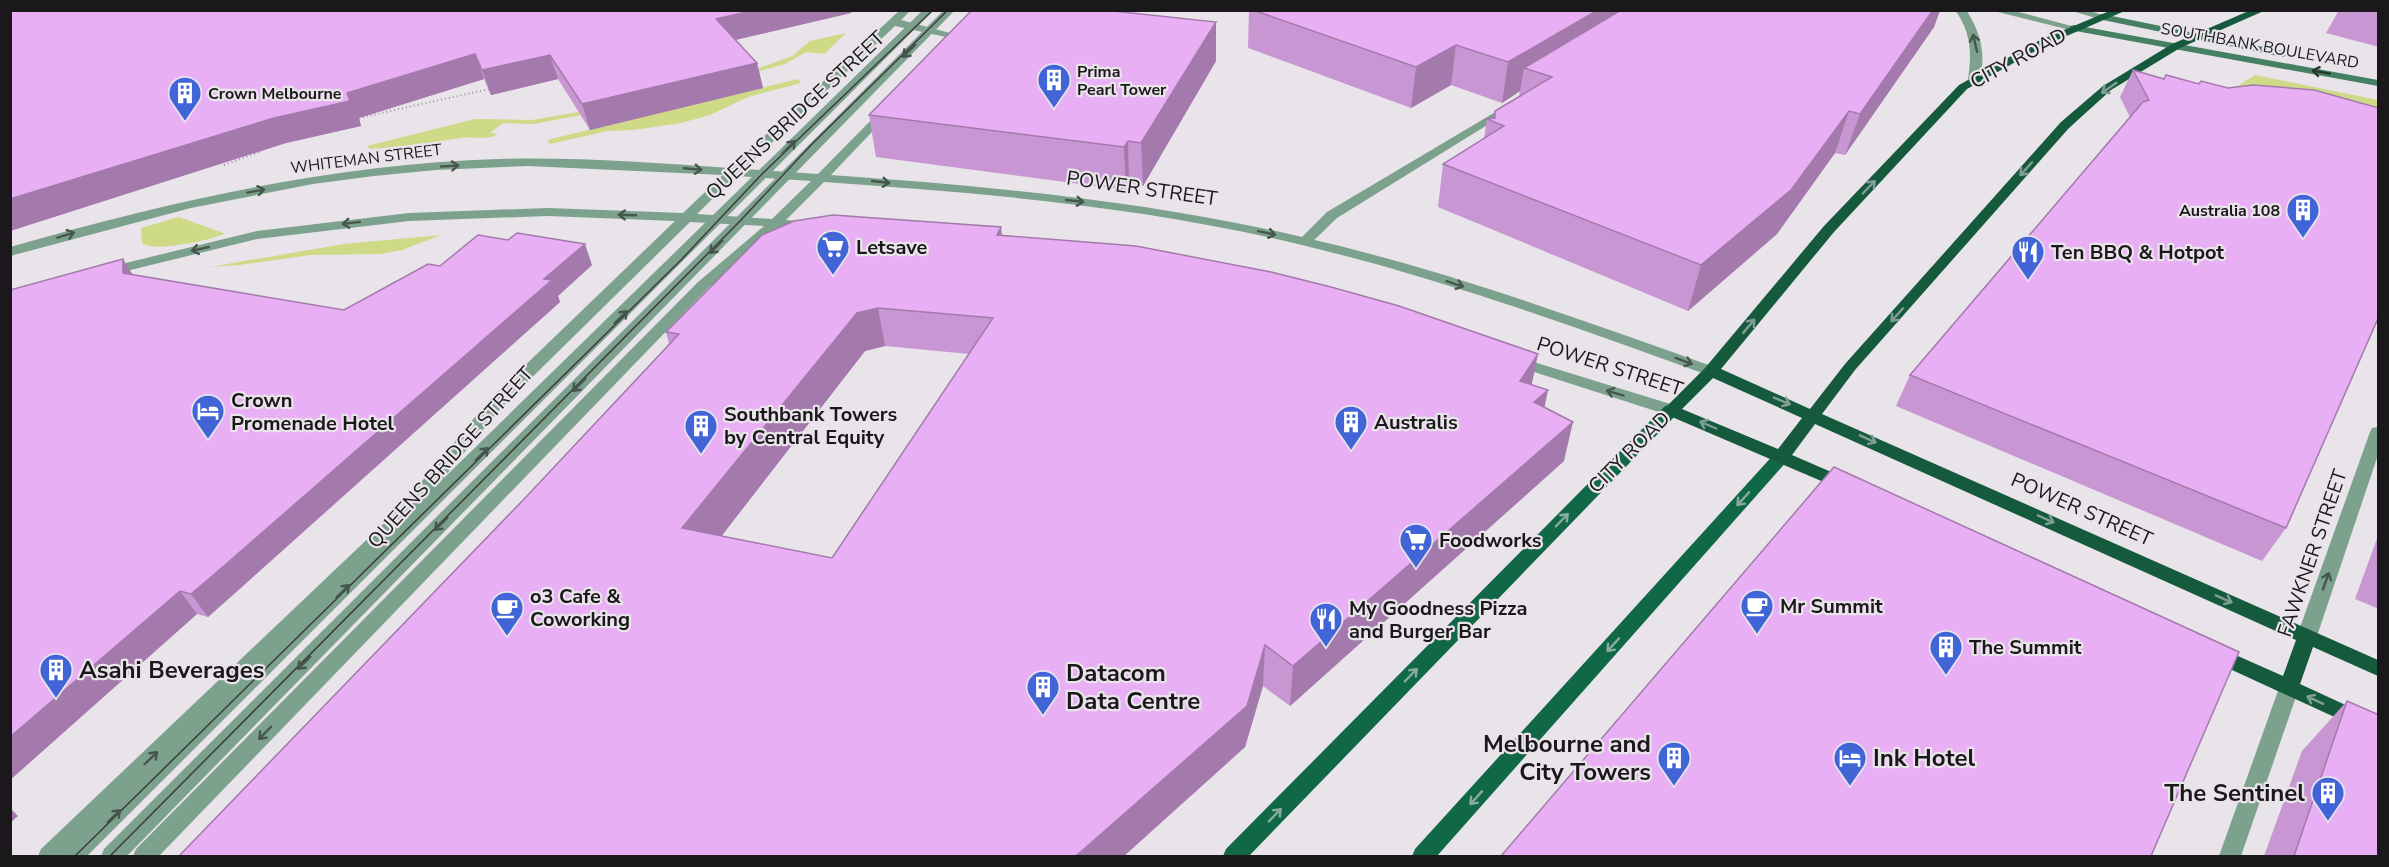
<svg xmlns="http://www.w3.org/2000/svg" width="2389" height="867" font-family="'Nunito Sans',sans-serif">
<rect width="100%" height="100%" fill="#e9e3ea"/>
<path fill="#ceda85" d="M 846,33 L 824,54 L 806,52 L 785,64 L 750,74 L 759,68 L 792,56 L 810,41 Z
M 2255,75 L 2378,100 L 2378,127 L 2236,87 Z
M 798,79 L 801,83 L 748,97 L 710,115 L 681,123 L 633,130 L 607,131 L 550,144 L 547,140 Z
M 579,112 L 581,115 L 533,124 L 503,123 L 490,133 L 498,134 C 488,141 472,136 461,138 C 430,142 401,147 370,149 L 367,146 L 475,119 L 532,120 Z
M 179,217 L 223,233 L 225,234 C 209,240 155,253 142,243 L 141,228 Z
M 441,235 L 402,250 L 380,254 L 310,255 L 239,265 L 210,267 L 344,244 Z"/>
<g fill="none" stroke-linecap="round" stroke-linejoin="round">
<path stroke="#99959a" stroke-width="2" stroke-dasharray="1 3" stroke-linecap="butt" d="M 359,118 L 489,89
M 224,165 L 262,151"/>
<path fill="#7ca28d" fill-rule="evenodd" d="M 923,10 L 934,10 L 87,856 L 61,856 L 64,849 Z
M 944,10 L 955,10 L 127,856 L 101,856 L 104,849 Z
M 1514,101 L 1520,104 L 1518,106 L 1337,218 L 1310,244 L 1305,245 L 1298,241 L 1327,212 Z
M 2289,680 L 2296,682 L 2299,688 L 2241,856 L 2219,856 L 2279,688 L 2282,682 Z"/>
<path fill="#7ca28d" fill-rule="evenodd" d="M 1955,10 L 1966,10 C 1980,30 1988,58 1978,81 L 1970,81 L 1968,79 C 1972,53 1971,32 1955,10 Z
M 1990,10 L 2011,10 L 2079,28 L 2074,31 Z
M 2069,10 L 2088,10 L 2107,17 L 2102,20 Z
M 2378,427 L 2378,455 L 2317,636 L 2314,641 L 2307,643 L 2300,641 L 2297,636 L 2370,432 L 2372,428 Z"/>
<path fill="#7ca28d" fill-rule="evenodd" d="M 900,10 L 911,10 L 901,20 L 965,37 L 960,40 L 895,26 L 744,169 L 818,174 L 882,109 L 890,109 L 890,113 L 831,175 C 989,186 1148,201 1302,237 C 1443,269 1580,319 1717,368 L 1719,371 L 1711,376 L 1705,374 C 1573,326 1440,278 1302,245 C 1147,207 984,193 824,182 L 786,220 L 814,223 L 816,226 L 814,229 L 779,228 L 707,289 L 159,856 L 133,856 L 136,849 L 697,283 L 764,226 L 690,222 L 501,408 L 411,517 L 64,856 L 38,856 L 41,849 L 399,509 L 489,400 L 675,221 L 548,216 L 409,221 L 257,239 L 106,276 L 101,275 L 99,272 L 101,269 L 257,231 L 409,213 L 548,208 L 683,213 L 723,175 L 528,166 L 436,170 L 374,176 L 313,184 L 191,208 L 10,256 L 10,247 C 170,201 333,164 499,159 C 576,157 653,163 730,168 ZM 736,176 L 811,181 L 772,219 L 697,214 Z
M 1514,356 L 1677,406 L 1679,410 L 1677,414 L 1665,414 L 1509,364 L 1506,361 Z"/>
<path fill="#468063" fill-rule="evenodd" d="M 2102,14 L 2283,51 L 2288,54 L 2283,57 L 2098,19 L 2098,15 Z
M 2074,25 L 2378,80 L 2378,86 L 2070,30 L 2070,26 Z"/>
<path fill="#116846" fill-rule="evenodd" d="M 1671,405 L 1677,406 L 1679,410 L 1677,414 L 1249,856 L 1223,856 L 1226,849 L 1665,406 Z
M 1782,450 L 1788,452 L 1790,456 L 1788,460 L 1437,856 L 1412,856 L 1415,849 L 1776,452 Z"/>
<path fill="#165a3e" fill-rule="evenodd" d="M 2112,10 L 2127,10 L 2048,44 L 1967,89 L 1834,232 L 1721,369 L 1810,409 L 1845,364 L 2061,122 L 2103,86 L 2172,44 L 2251,10 L 2266,10 L 2180,48 L 2111,90 L 2069,128 L 1855,370 L 1822,414 L 2378,660 L 2378,676 L 2313,647 L 2300,684 L 2378,720 L 2378,737 L 2206,658 L 2203,653 L 2206,648 L 2213,645 L 2283,676 L 2296,640 L 1815,424 L 1792,455 L 1852,481 L 1855,485 L 1852,489 L 1840,489 L 1665,414 L 1663,410 L 1705,368 L 1824,226 L 1959,85 L 2040,40 ZM 1713,378 L 1802,418 L 1778,449 L 1682,409 Z"/>
<path stroke="#3d3a3d" stroke-width="1.5" d="M 75,856 L 681,260 L 762,174 L 933,10
M 110,856 L 741,220 L 811,145 L 948,10"/>
</g>
<path fill="#c896d2" fill-rule="evenodd" d="M 10,10 L 851,10 L 851,13 L 735,40 L 757,63 L 763,88 L 590,130 L 558,79 L 491,95 L 484,79 L 359,118 L 361,126 L 286,143 L 10,231 Z
M 1249,10 L 1940,10 L 1934,27 L 1845,155 L 1835,153 L 1777,234 L 1688,311 L 1438,207 L 1443,164 L 1484,139 L 1487,119 L 1494,118 L 1495,111 L 1519,96 L 1520,91 L 1502,103 L 1451,85 L 1411,108 L 1248,48 Z
M 2339,10 L 2379,10 L 2379,47 L 2326,33 Z
M 1216,61 L 1143,186 L 1129,184 L 1126,190 L 876,157 L 869,115 Z
M 2133,70 L 2164,79 L 2286,528 L 2262,561 L 1896,406 L 1910,375 L 2130,117 L 2120,97 Z
M 1002,235 L 1548,390 L 1544,407 L 1564,461 L 1290,706 L 1263,686 L 1245,747 L 1124,856 L 179,856 L 526,497 L 669,344 L 666,332 ZM 885,346 L 969,354 L 832,558 L 721,536 L 865,351 Z
M 123,259 L 132,275 L 344,310 L 440,266 L 592,265 L 558,296 L 560,302 L 241,588 L 208,617 L 197,614 L 10,780 L 10,290 Z
M 2379,533 L 2379,609 L 2355,599 Z
M 2347,701 L 2379,856 L 2264,856 L 2302,751 Z"/>
<path fill="#a37aab" d="M 755,10 L 851,10 L 851,13 L 722,43 L 716,19 Z
M 1598,10 L 1653,10 L 1524,68 L 1520,91 L 1502,103 L 1508,62 Z
M 1933,10 L 1940,10 L 1934,27 L 1845,155 L 1860,114 Z
M 1216,22 L 1216,61 L 1143,186 L 1141,143 Z
M 1456,45 L 1451,85 L 1411,108 L 1416,67 Z
M 475,54 L 484,79 L 359,118 L 361,126 L 286,143 L 10,231 L 10,199 L 347,93 Z
M 550,55 L 558,79 L 491,95 L 482,70 Z
M 757,63 L 763,88 L 590,130 L 582,104 Z
M 1849,111 L 1835,153 L 1777,234 L 1688,311 L 1701,265 Z
M 1128,141 L 1129,184 L 1126,190 L 1124,147 Z
M 1001,227 L 1005,264 L 997,235 Z
M 585,244 L 592,265 L 558,296 L 560,302 L 208,617 L 191,594 L 544,279 Z
M 123,259 L 136,280 L 123,273 Z
M 878,308 L 885,346 L 865,351 L 696,569 L 682,528 L 857,313 Z
M 1538,354 L 1530,393 L 1520,381 Z
M 1548,390 L 1540,429 L 1534,402 Z
M 1573,422 L 1564,461 L 1290,706 L 1293,666 Z
M 180,591 L 197,614 L 10,780 L 10,737 Z
M 1265,645 L 1263,686 L 1245,747 L 1124,856 L 1076,856 Z
M 10,808 L 18,816 L 10,823 Z"/>
<path fill="#e9aff4" stroke="#a37aab" stroke-width="1.5" fill-rule="evenodd" d="M 10,10 L 755,10 L 716,19 L 757,63 L 582,104 L 550,55 L 482,70 L 475,54 L 347,93 L 350,101 L 274,118 L 10,199 Z
M 972,10 L 1104,10 L 1216,22 L 1141,143 L 1128,141 L 1124,147 L 869,115 Z
M 1253,10 L 1598,10 L 1508,62 L 1456,45 L 1416,67 Z
M 1621,10 L 1933,10 L 1860,114 L 1849,111 L 1791,190 L 1701,265 L 1443,164 L 1504,126 L 1487,119 L 1495,118 L 1495,111 L 1552,77 L 1524,68 Z
M 2133,70 L 2164,79 L 2166,75 L 2199,84 L 2201,81 L 2228,88 L 2253,85 L 2314,90 L 2379,108 L 2379,316 L 2286,528 L 1910,375 L 2143,102 L 2149,100 Z
M 833,215 L 1001,227 L 997,235 L 1136,246 L 1271,272 L 1331,287 L 1399,306 L 1538,354 L 1520,381 L 1548,390 L 1534,402 L 1573,422 L 1293,666 L 1265,645 L 1247,706 L 1076,856 L 179,856 L 526,497 L 679,334 L 666,332 L 762,235 L 794,221 ZM 878,308 L 993,318 L 832,558 L 682,528 L 857,313 Z
M 517,233 L 585,244 L 544,279 L 552,280 L 225,565 L 191,594 L 180,591 L 10,737 L 10,290 L 123,259 L 123,273 L 344,310 L 428,264 L 440,266 L 478,235 L 508,240 Z
M 1834,467 L 2239,652 L 2151,856 L 1501,856 Z
M 2347,701 L 2379,715 L 2379,856 L 2294,856 Z"/>
<defs><path id="oneway-shaft" d="M-6 0H5M1.5-3L5.5 0L1.5 3" fill="none" stroke-width="1.6" stroke-linecap="round" stroke-linejoin="round" transform="scale(1.5)"/></defs>
<g stroke="#46564e">
<use href="#oneway-shaft" transform="translate(1975 43) rotate(-103)"/>
<use href="#oneway-shaft" transform="translate(909 51) rotate(136)"/>
<use href="#oneway-shaft" transform="translate(789 147) rotate(-45)"/>
<use href="#oneway-shaft" transform="translate(450 166) rotate(-3)"/>
<use href="#oneway-shaft" transform="translate(693 169) rotate(5)"/>
<use href="#oneway-shaft" transform="translate(881 182) rotate(6)"/>
<use href="#oneway-shaft" transform="translate(256 191) rotate(-10)"/>
<use href="#oneway-shaft" transform="translate(1075 201) rotate(6)"/>
<use href="#oneway-shaft" transform="translate(627 215) rotate(-178)"/>
<use href="#oneway-shaft" transform="translate(351 223) rotate(173)"/>
<use href="#oneway-shaft" transform="translate(1267 233) rotate(12)"/>
<use href="#oneway-shaft" transform="translate(66 235) rotate(-17)"/>
<use href="#oneway-shaft" transform="translate(716 247) rotate(135)"/>
<use href="#oneway-shaft" transform="translate(200 249) rotate(167)"/>
<use href="#oneway-shaft" transform="translate(1455 284) rotate(18)"/>
<use href="#oneway-shaft" transform="translate(621 317) rotate(-45)"/>
<use href="#oneway-shaft" transform="translate(1684 361) rotate(20)"/>
<use href="#oneway-shaft" transform="translate(579 385) rotate(135)"/>
<use href="#oneway-shaft" transform="translate(1615 393) rotate(-163)"/>
<use href="#oneway-shaft" transform="translate(482 454) rotate(-45)"/>
<use href="#oneway-shaft" transform="translate(441 524) rotate(135)"/>
<use href="#oneway-shaft" transform="translate(2326 581) rotate(-70)"/>
<use href="#oneway-shaft" transform="translate(343 591) rotate(-44)"/>
<use href="#oneway-shaft" transform="translate(304 663) rotate(135)"/>
<use href="#oneway-shaft" transform="translate(265 733) rotate(134)"/>
<use href="#oneway-shaft" transform="translate(151 758) rotate(-44)"/>
<use href="#oneway-shaft" transform="translate(114 816) rotate(-44)"/>
</g>
<use stroke="#273730" href="#oneway-shaft" transform="translate(2321 72) rotate(-170)"/>
<g stroke="#809e94">
<use href="#oneway-shaft" transform="translate(2109 88) rotate(145)"/>
<use href="#oneway-shaft" transform="translate(2026 169) rotate(132)"/>
<use href="#oneway-shaft" transform="translate(1869 187) rotate(-46)"/>
<use href="#oneway-shaft" transform="translate(1897 315) rotate(132)"/>
<use href="#oneway-shaft" transform="translate(1749 326) rotate(-50)"/>
<use href="#oneway-shaft" transform="translate(1782 401) rotate(23)"/>
<use href="#oneway-shaft" transform="translate(1708 425) rotate(-157)"/>
<use href="#oneway-shaft" transform="translate(1868 439) rotate(24)"/>
<use href="#oneway-shaft" transform="translate(2046 519) rotate(24)"/>
<use href="#oneway-shaft" transform="translate(2224 599) rotate(24)"/>
<use href="#oneway-shaft" transform="translate(2315 700) rotate(-155)"/>
</g>
<g stroke="#88aca0">
<use href="#oneway-shaft" transform="translate(1743 499) rotate(132)"/>
<use href="#oneway-shaft" transform="translate(1562 520) rotate(-46)"/>
<use href="#oneway-shaft" transform="translate(1613 645) rotate(132)"/>
<use href="#oneway-shaft" transform="translate(1411 675) rotate(-46)"/>
<use href="#oneway-shaft" transform="translate(1476 798) rotate(132)"/>
<use href="#oneway-shaft" transform="translate(1275 815) rotate(-46)"/>
</g>
<defs>
<g id="building-pin" transform="scale(1.725)"><path d="M0 17L-7.5 6A9.5 9.5 0 1 1 7.5 6Z" fill="#4165d7" stroke="#e9e3ea"/><path d="M-4-6H4V6H1V3H-1V6H-4ZM-2.5-4.3h1.7v1.8h-1.7ZM.8-4.3h1.7v1.8H.8ZM-2.5-1h1.7V.8h-1.7ZM.8-1h1.7V.8H.8Z" fill="#fff"/></g>
<g id="supermarket-pin" transform="scale(1.725)"><path d="M0 17L-7.5 6A9.5 9.5 0 1 1 7.5 6Z" fill="#4165d7" stroke="#e9e3ea"/><path d="M-6-5.5h2.5l.6 2H6L4.5 2H-2.5L-4.4-4H-6ZM-1.5 3.2a1.3 1.3 0 1 0 .1 0ZM3 3.2a1.3 1.3 0 1 0 .1 0Z" fill="#fff"/></g>
<g id="restaurant-pin" transform="scale(1.725)"><path d="M0 17L-7.5 6A9.5 9.5 0 1 1 7.5 6Z" fill="#4165d7" stroke="#e9e3ea"/><path d="M-5-6h1v4h1v-4h1v4h1v-4h1v5L-1.5 .5V6h-2V.5L-5-1ZM5-6V6H3V1.5H1.5Q1.5-4 5-6Z" fill="#fff"/></g>
<g id="hotel-pin" transform="scale(1.725)"><path d="M0 17L-7.5 6A9.5 9.5 0 1 1 7.5 6Z" fill="#4165d7" stroke="#e9e3ea"/><path d="M-6-4.5h1.5V1H6V5H4.5V3h-9V5H-6ZM-4 0a1.8 1.8 0 1 1 3.6 0ZM.5 0V-2.5h3Q6-2.5 6 0Z" fill="#fff"/></g>
<g id="cafe-pin" transform="scale(1.725)"><path d="M0 17L-7.5 6A9.5 9.5 0 1 1 7.5 6Z" fill="#4165d7" stroke="#e9e3ea"/><path d="M-5.5-4.5H6V0H3Q3 3.5 0 3.5H-2.5Q-5.5 3.5-5.5 0ZM3-3.2v2h1.7v-2ZM-6 4.5H4V6H-6Z" fill="#fff"/></g>
</defs>
<g fill-rule="evenodd">
<use href="#building-pin" x="1054" y="80"/>
<use href="#building-pin" x="185" y="93"/>
<use href="#building-pin" x="2303" y="210"/>
<use href="#supermarket-pin" x="833" y="247"/>
<use href="#restaurant-pin" x="2028" y="252"/>
<use href="#hotel-pin" x="208" y="411"/>
<use href="#building-pin" x="1351" y="422"/>
<use href="#building-pin" x="701" y="426"/>
<use href="#supermarket-pin" x="1416" y="540"/>
<use href="#cafe-pin" x="1757" y="606"/>
<use href="#cafe-pin" x="507" y="608"/>
<use href="#restaurant-pin" x="1326" y="619"/>
<use href="#building-pin" x="1946" y="647"/>
<use href="#building-pin" x="56" y="670"/>
<use href="#building-pin" x="1043" y="687"/>
<use href="#building-pin" x="1674" y="758"/>
<use href="#hotel-pin" x="1850" y="758"/>
<use href="#building-pin" x="2328" y="793"/>
</g>
<g text-anchor="middle" stroke-width="4.5" stroke-linejoin="round" paint-order="stroke">
<g font-size="16" fill="#1a181a" stroke="#e9e3ea">
<text transform="translate(2260 45) rotate(10)" y="6">SOUTHBANK BOULEVARD</text>
<text transform="translate(366 158) rotate(-7)" y="6">WHITEMAN STREET</text>
</g>
<g font-size="16" font-weight="bold" fill="#1a181a" stroke="#e9e3ea" text-anchor="start">
<text x="1077" y="77">Prima<tspan x="1077" dy="18">Pearl Tower</tspan></text>
<text x="208" y="99">Crown Melbourne</text>
<text x="2280" y="216" text-anchor="end">Australia 108</text>
</g>
<g font-size="20" fill="#1a181a" stroke="#e9e3ea">
<text transform="translate(2018 58) rotate(-28)" y="7">CITY ROAD</text>
<text transform="translate(795 115) rotate(-43)" y="7">QUEENS BRIDGE STREET</text>
<text transform="translate(1142 188) rotate(8)" y="7">POWER STREET</text>
<text transform="translate(1610 366) rotate(18)" y="7">POWER STREET</text>
<text transform="translate(1629 452) rotate(-45)" y="7">CITY ROAD</text>
<text transform="translate(450 457) rotate(-48)" y="7">QUEENS BRIDGE STREET</text>
<text transform="translate(2082 509) rotate(24)" y="7">POWER STREET</text>
<text transform="translate(2312 553) rotate(-71)" y="7">FAWKNER STREET</text>
</g>
<g font-size="20" font-weight="bold" fill="#1a181a" stroke="#e9e3ea" text-anchor="start">
<text x="856" y="254">Letsave</text>
<text x="2051" y="259">Ten BBQ &amp; Hotpot</text>
<text x="231" y="407">Crown<tspan x="231" dy="23">Promenade Hotel</tspan></text>
<text x="724" y="421">Southbank Towers<tspan x="724" dy="23">by Central Equity</tspan></text>
<text x="1374" y="429">Australis</text>
<text x="1439" y="547">Foodworks</text>
<text x="530" y="603">o3 Cafe &amp;<tspan x="530" dy="23">Coworking</tspan></text>
<text x="1780" y="613">Mr Summit</text>
<text x="1349" y="615">My Goodness Pizza<tspan x="1349" dy="23">and Burger Bar</tspan></text>
<text x="1969" y="654">The Summit</text>
</g>
<g font-size="24" font-weight="bold" fill="#1a181a" stroke="#e9e3ea" text-anchor="start">
<text x="79" y="678">Asahi Beverages</text>
<text x="1066" y="681">Datacom<tspan x="1066" dy="28">Data Centre</tspan></text>
<text x="1651" y="752" text-anchor="end">Melbourne and<tspan x="1651" dy="28">City Towers</tspan></text>
<text x="1873" y="766">Ink Hotel</text>
<text x="2305" y="801" text-anchor="end">The Sentinel</text>
</g>
</g>
<rect width="2389" height="867" fill="none" stroke="#1a181a" stroke-width="24"/>
</svg>
